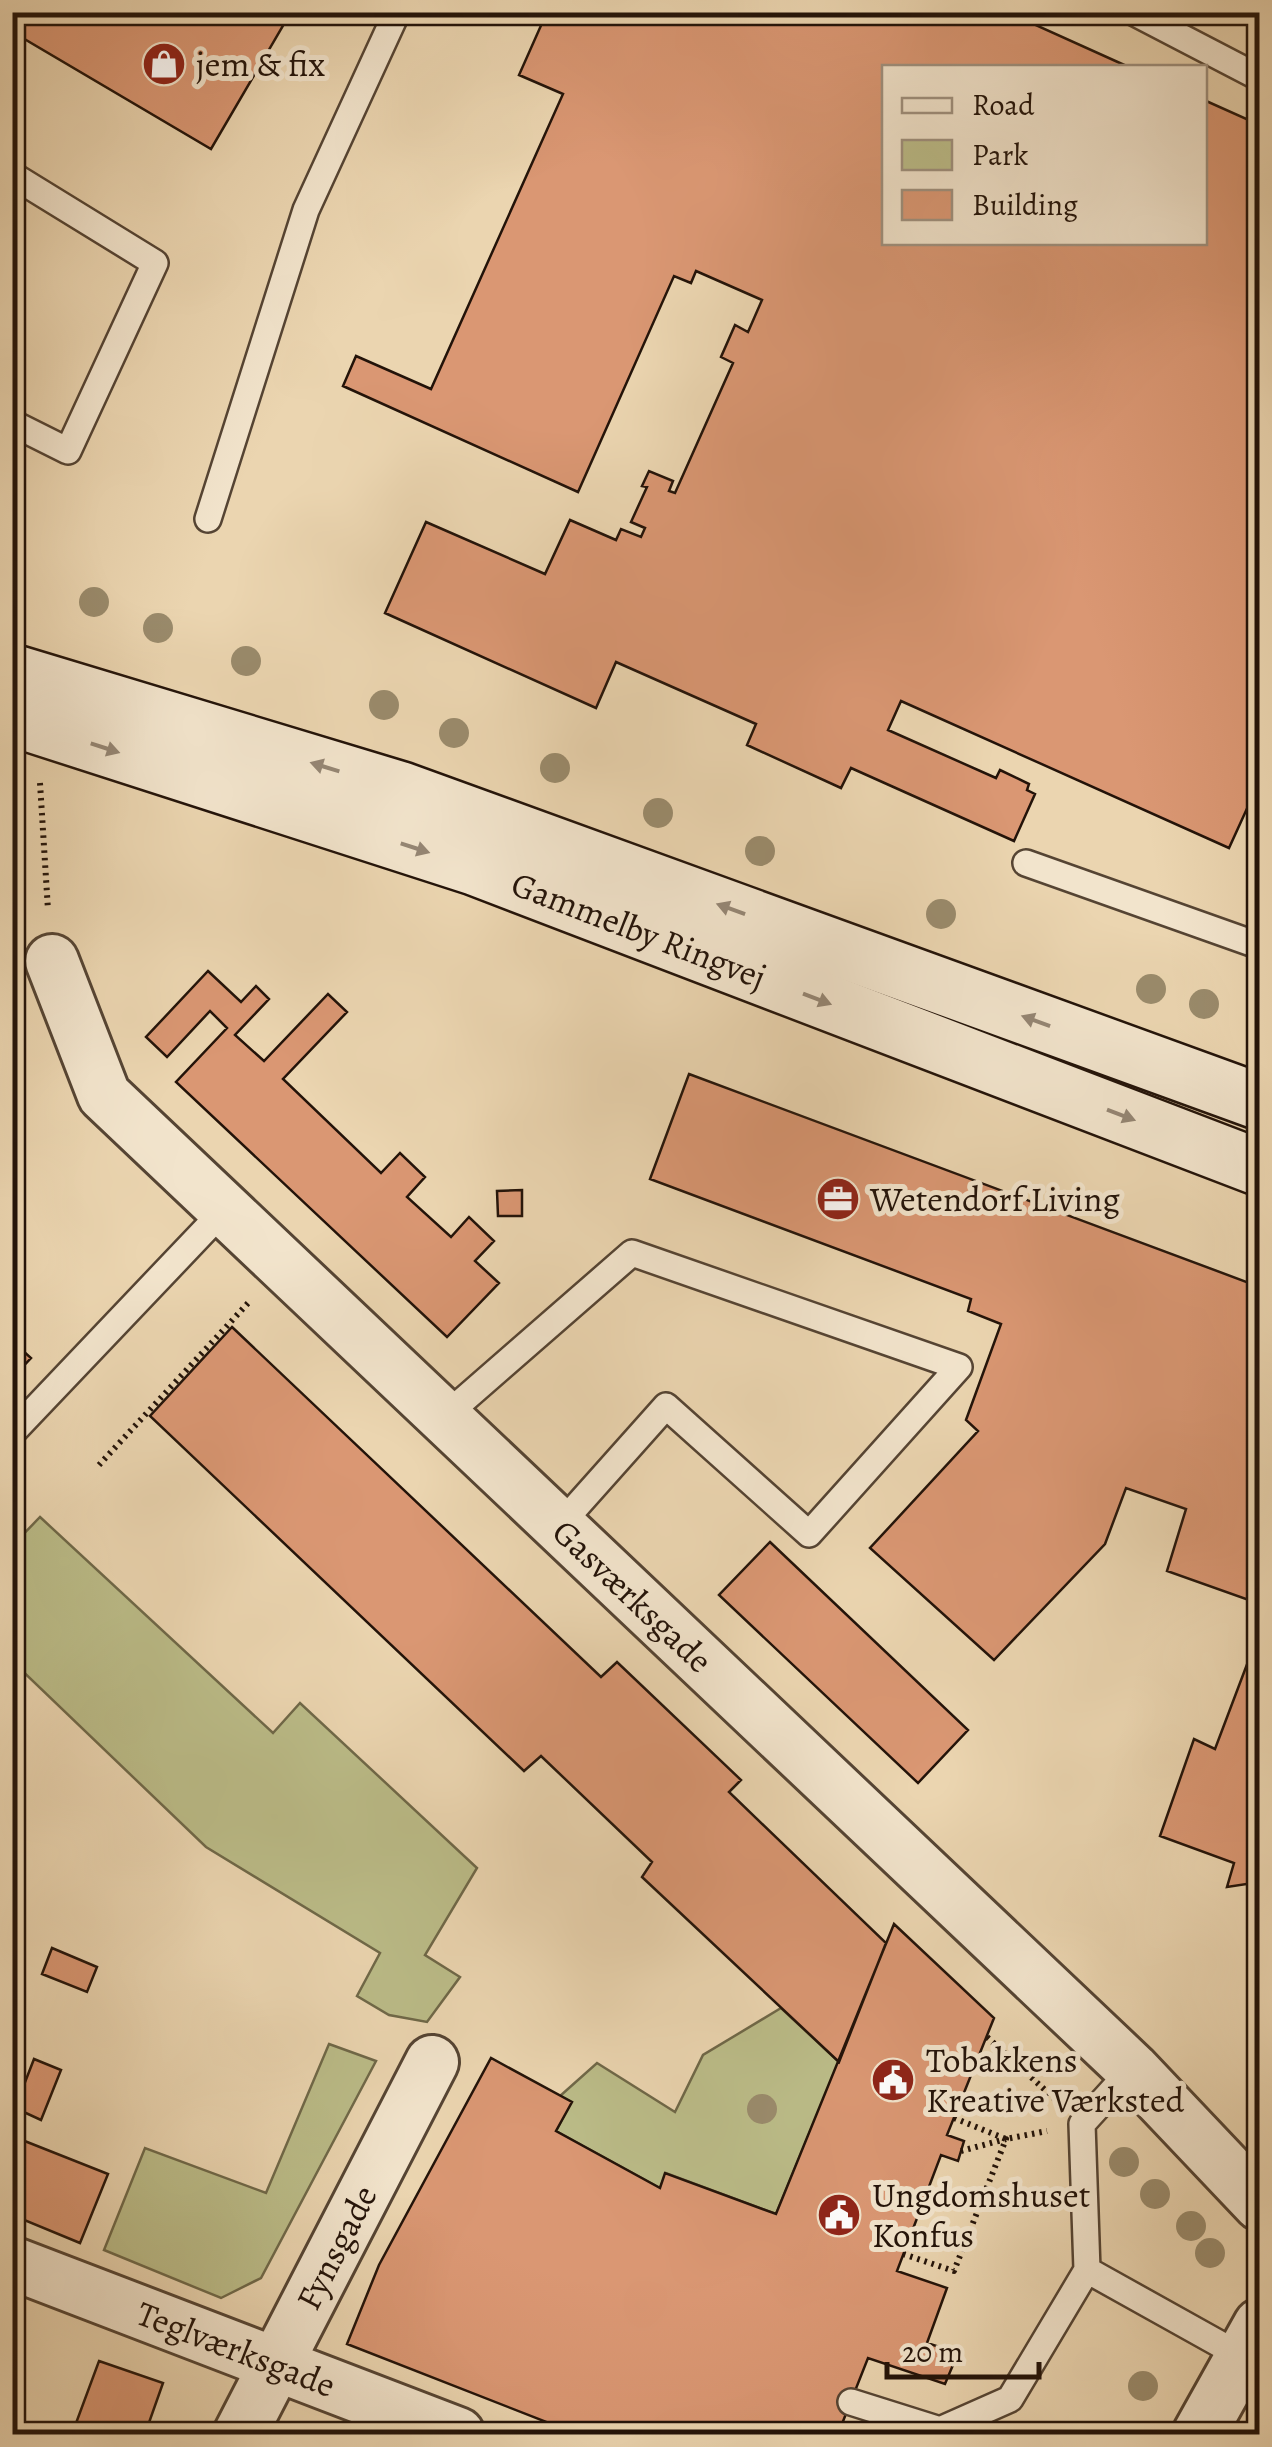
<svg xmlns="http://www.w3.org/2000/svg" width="1272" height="2447" font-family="Alegreya,serif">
<rect width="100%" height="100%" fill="#ebd5b0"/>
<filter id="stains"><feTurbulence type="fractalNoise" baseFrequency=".002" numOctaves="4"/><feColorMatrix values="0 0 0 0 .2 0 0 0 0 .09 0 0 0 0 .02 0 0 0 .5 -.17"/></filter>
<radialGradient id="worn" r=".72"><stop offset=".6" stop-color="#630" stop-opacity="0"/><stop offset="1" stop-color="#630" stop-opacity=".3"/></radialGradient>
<path fill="#bbbc88" stroke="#6f6848" stroke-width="2.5" d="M 40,1517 L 273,1733 L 300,1703 L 477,1868 L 425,1955 L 460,1977 L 427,2022 L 389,2015 L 357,1996 L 380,1953 L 206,1847 L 13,1662 L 13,1545 Z
M 781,2008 L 839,2062 L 776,2214 L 666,2173 L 660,2188 L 556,2131 L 571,2102 L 560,2096 L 597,2063 L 675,2112 L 703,2055 Z
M 329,2044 L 376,2061 L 261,2278 L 221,2298 L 104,2250 L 145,2148 L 266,2193 Z"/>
<path fill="#da9773" stroke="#231309" stroke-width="2.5" d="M 28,12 L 291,12 L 211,149 L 16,34 Z
M 547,12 L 1007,12 L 1131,68 L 884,68 L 884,242 L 1204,242 L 1204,100 L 1260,125 L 1260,560 L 1248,586 L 1252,588 L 1257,578 L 1260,579 L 1260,780 L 1229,848 L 901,701 L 888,730 L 996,778 L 1000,770 L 1029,784 L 1027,790 L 1035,794 L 1014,841 L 851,768 L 841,788 L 747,745 L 756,724 L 616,662 L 596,708 L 385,613 L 426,522 L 545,574 L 570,520 L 616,540 L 621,529 L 641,537 L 645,528 L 631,522 L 647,487 L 642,486 L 649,471 L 673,481 L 669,491 L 675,493 L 733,363 L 721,357 L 735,325 L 748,332 L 762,300 L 696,271 L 691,283 L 674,276 L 578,492 L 343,386 L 356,356 L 431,389 L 563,94 L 519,75 Z
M 1223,12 L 1260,12 L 1260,30 L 1231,17 Z
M 208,971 L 241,1002 L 256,986 L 269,999 L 235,1035 L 264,1061 L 328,994 L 347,1012 L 283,1079 L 381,1173 L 400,1153 L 425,1177 L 407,1197 L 451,1237 L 469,1217 L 494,1241 L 475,1261 L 499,1283 L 447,1337 L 176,1082 L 227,1028 L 210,1011 L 167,1057 L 146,1037 Z
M 689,1074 L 1260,1287 L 1260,1604 L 1167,1571 L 1186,1509 L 1126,1488 L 1105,1544 L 994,1660 L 870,1548 L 978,1431 L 966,1420 L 1001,1324 L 968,1311 L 971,1299 L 650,1179 Z
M 522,1190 L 522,1216 L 498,1216 L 497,1191 Z
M 232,1327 L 601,1677 L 617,1662 L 741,1780 L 729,1792 L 886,1943 L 839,2062 L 642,1877 L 652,1862 L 541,1756 L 524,1771 L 150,1416 Z
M 12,1341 L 31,1358 L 12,1378 Z
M 770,1542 L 968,1730 L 918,1783 L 719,1595 Z
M 1260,1630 L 1260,1882 L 1227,1887 L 1234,1863 L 1160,1836 L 1194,1739 L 1215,1749 Z
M 894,1924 L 994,2018 L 947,2135 L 964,2141 L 958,2161 L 941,2155 L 897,2271 L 947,2288 L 927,2343 L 958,2353 L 945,2384 L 868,2358 L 838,2434 L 577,2434 L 347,2344 L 379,2265 L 491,2058 L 572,2102 L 556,2131 L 660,2188 L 665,2173 L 776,2214 Z
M 52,1948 L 97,1967 L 87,1992 L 42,1974 Z
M 34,2059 L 61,2070 L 41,2120 L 15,2108 Z
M 12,2136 L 108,2174 L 80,2243 L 12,2215 Z
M 99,2361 L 163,2383 L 145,2434 L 72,2434 Z"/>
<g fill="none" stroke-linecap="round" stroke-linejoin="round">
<g stroke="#543" stroke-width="30">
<path id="lane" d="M 1133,12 L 1260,78
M 12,175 L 155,263 L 68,451 L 12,423
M 208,519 L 306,210 L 397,12
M 1026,863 L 1260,946
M 444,1417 L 632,1253 L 959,1367 L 809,1534 L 666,1406 L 559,1526
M 12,1433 L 225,1209
M 1132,2069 L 1082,2124 L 1087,2270 L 1243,2357
M 851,2402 L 940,2430 L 1010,2399 L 1087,2270"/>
</g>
<g stroke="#543" stroke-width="58">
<g id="street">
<path id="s1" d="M 52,961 L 104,1095 L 1132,2069 L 1260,2204"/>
<path id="s2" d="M 12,2263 L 458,2434"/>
<path id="s3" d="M 240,2434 L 432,2062"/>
<path d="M 1199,2434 L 1260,2325"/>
</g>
</g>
<g stroke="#231309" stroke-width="60">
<g id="secondary">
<path d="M 12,672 L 402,790 L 1260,1102"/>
<path id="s4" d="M 12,718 L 474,867 L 1260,1168"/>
</g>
</g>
<path stroke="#231309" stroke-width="6" stroke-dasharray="2.5 5" stroke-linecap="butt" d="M 40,783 L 48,910
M 99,1465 L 249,1302
M 987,2037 L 1056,2100
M 954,2118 L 1006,2139 L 1047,2131
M 903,2254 L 954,2271 L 1006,2139 L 961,2151"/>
<use href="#lane" stroke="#f2e4cc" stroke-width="25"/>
<use href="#street" stroke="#f2e4cc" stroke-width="52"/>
<use href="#secondary" stroke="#f2e4cc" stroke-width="55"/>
</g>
<g fill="#9a8b6c">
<circle cx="94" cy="602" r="15"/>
<circle cx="158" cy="628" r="15"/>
<circle cx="246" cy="661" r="15"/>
<circle cx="384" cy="705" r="15"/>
<circle cx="454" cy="733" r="15"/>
<circle cx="555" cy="768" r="15"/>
<circle cx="658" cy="813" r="15"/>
<circle cx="760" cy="851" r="15"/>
<circle cx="941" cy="914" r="15"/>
<circle cx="1151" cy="989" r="15"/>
<circle cx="1204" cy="1004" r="15"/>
<circle cx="762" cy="2109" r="15"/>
<circle cx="1124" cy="2162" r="15"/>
<circle cx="1155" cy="2194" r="15"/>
<circle cx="1191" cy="2226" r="15"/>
<circle cx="1210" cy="2253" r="15"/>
<circle cx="1143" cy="2386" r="15"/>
</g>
<defs><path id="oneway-solid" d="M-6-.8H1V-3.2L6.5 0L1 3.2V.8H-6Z" transform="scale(2.5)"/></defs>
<g fill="#958674">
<use href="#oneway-solid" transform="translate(105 748) rotate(18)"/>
<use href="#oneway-solid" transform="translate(325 767) rotate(-163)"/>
<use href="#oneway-solid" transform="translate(415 848) rotate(18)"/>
<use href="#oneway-solid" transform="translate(731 909) rotate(-160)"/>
<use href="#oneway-solid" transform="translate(817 999) rotate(21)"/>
<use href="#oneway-solid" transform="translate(1036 1021) rotate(-160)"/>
<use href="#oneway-solid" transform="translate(1121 1115) rotate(21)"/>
</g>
<defs>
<g id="shop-disc" transform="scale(2.25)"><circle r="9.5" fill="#8f2418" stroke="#f2e4cc"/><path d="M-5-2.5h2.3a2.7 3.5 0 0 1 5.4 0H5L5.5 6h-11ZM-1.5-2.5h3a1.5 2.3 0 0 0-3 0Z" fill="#fff"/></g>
<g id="office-disc" transform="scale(2.25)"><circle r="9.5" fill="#8f2418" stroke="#f2e4cc"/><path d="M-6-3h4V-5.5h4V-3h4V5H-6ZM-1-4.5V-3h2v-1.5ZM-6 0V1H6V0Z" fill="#fff"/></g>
<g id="civic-disc" transform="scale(2.25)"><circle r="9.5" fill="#8f2418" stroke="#f2e4cc"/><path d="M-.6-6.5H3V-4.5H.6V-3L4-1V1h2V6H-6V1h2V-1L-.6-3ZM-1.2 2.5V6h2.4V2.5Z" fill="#fff"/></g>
</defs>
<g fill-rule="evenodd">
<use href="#shop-disc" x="164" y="64"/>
<use href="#office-disc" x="838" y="1199"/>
<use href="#civic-disc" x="893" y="2080"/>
<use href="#civic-disc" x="839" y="2215"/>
</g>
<g text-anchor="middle" stroke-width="10" stroke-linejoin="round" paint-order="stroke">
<g font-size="35" fill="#231309" stroke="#f2e4cc" text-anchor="start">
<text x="196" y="76">jem &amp; fix</text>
<text x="870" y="1211">Wetendorf Living</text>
<text x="926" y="2072">Tobakkens<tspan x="926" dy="40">Kreative Værksted</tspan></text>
<text x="872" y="2207">Ungdomshuset<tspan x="872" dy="40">Konfus</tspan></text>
</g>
<g font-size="35" fill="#231309" stroke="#f2e4cc">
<text dy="12" stroke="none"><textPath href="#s4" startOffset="662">Gammelby Ringvej</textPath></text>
<text dy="12" stroke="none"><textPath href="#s1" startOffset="872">Gasværksgade</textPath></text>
<text dy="12" stroke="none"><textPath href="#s3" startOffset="210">Fynsgade</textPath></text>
<text dy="12" stroke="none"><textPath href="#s2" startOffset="240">Teglværksgade</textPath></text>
</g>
</g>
<rect width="1272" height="2447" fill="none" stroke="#ebd5b0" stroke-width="50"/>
<rect x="15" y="15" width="1242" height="2417" fill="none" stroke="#231309" stroke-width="5"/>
<rect x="25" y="25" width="1222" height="2397" fill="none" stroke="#231309" stroke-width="2.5"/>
<rect x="882" y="65" width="325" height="180" fill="#f2e4cc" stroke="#9f907e" stroke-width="2.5"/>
<rect x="902" y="98" width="50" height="15" fill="#f2e4cc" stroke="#9f907e" stroke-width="2.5"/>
<text x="972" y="115" font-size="30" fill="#231309">Road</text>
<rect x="902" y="140" width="50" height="30" fill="#bbbc88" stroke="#9f907e" stroke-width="2.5"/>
<text x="972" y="165" font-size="30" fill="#231309">Park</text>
<rect x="902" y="190" width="50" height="30" fill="#da9773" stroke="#9f907e" stroke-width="2.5"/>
<text x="972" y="215" font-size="30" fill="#231309">Building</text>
<path d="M887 2362v15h152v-15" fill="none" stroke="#231309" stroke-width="5"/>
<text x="902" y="2362" font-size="30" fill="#231309" stroke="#f2e4cc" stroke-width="8" paint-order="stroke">20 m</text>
<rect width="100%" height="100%" filter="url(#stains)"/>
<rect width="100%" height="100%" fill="url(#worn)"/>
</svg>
